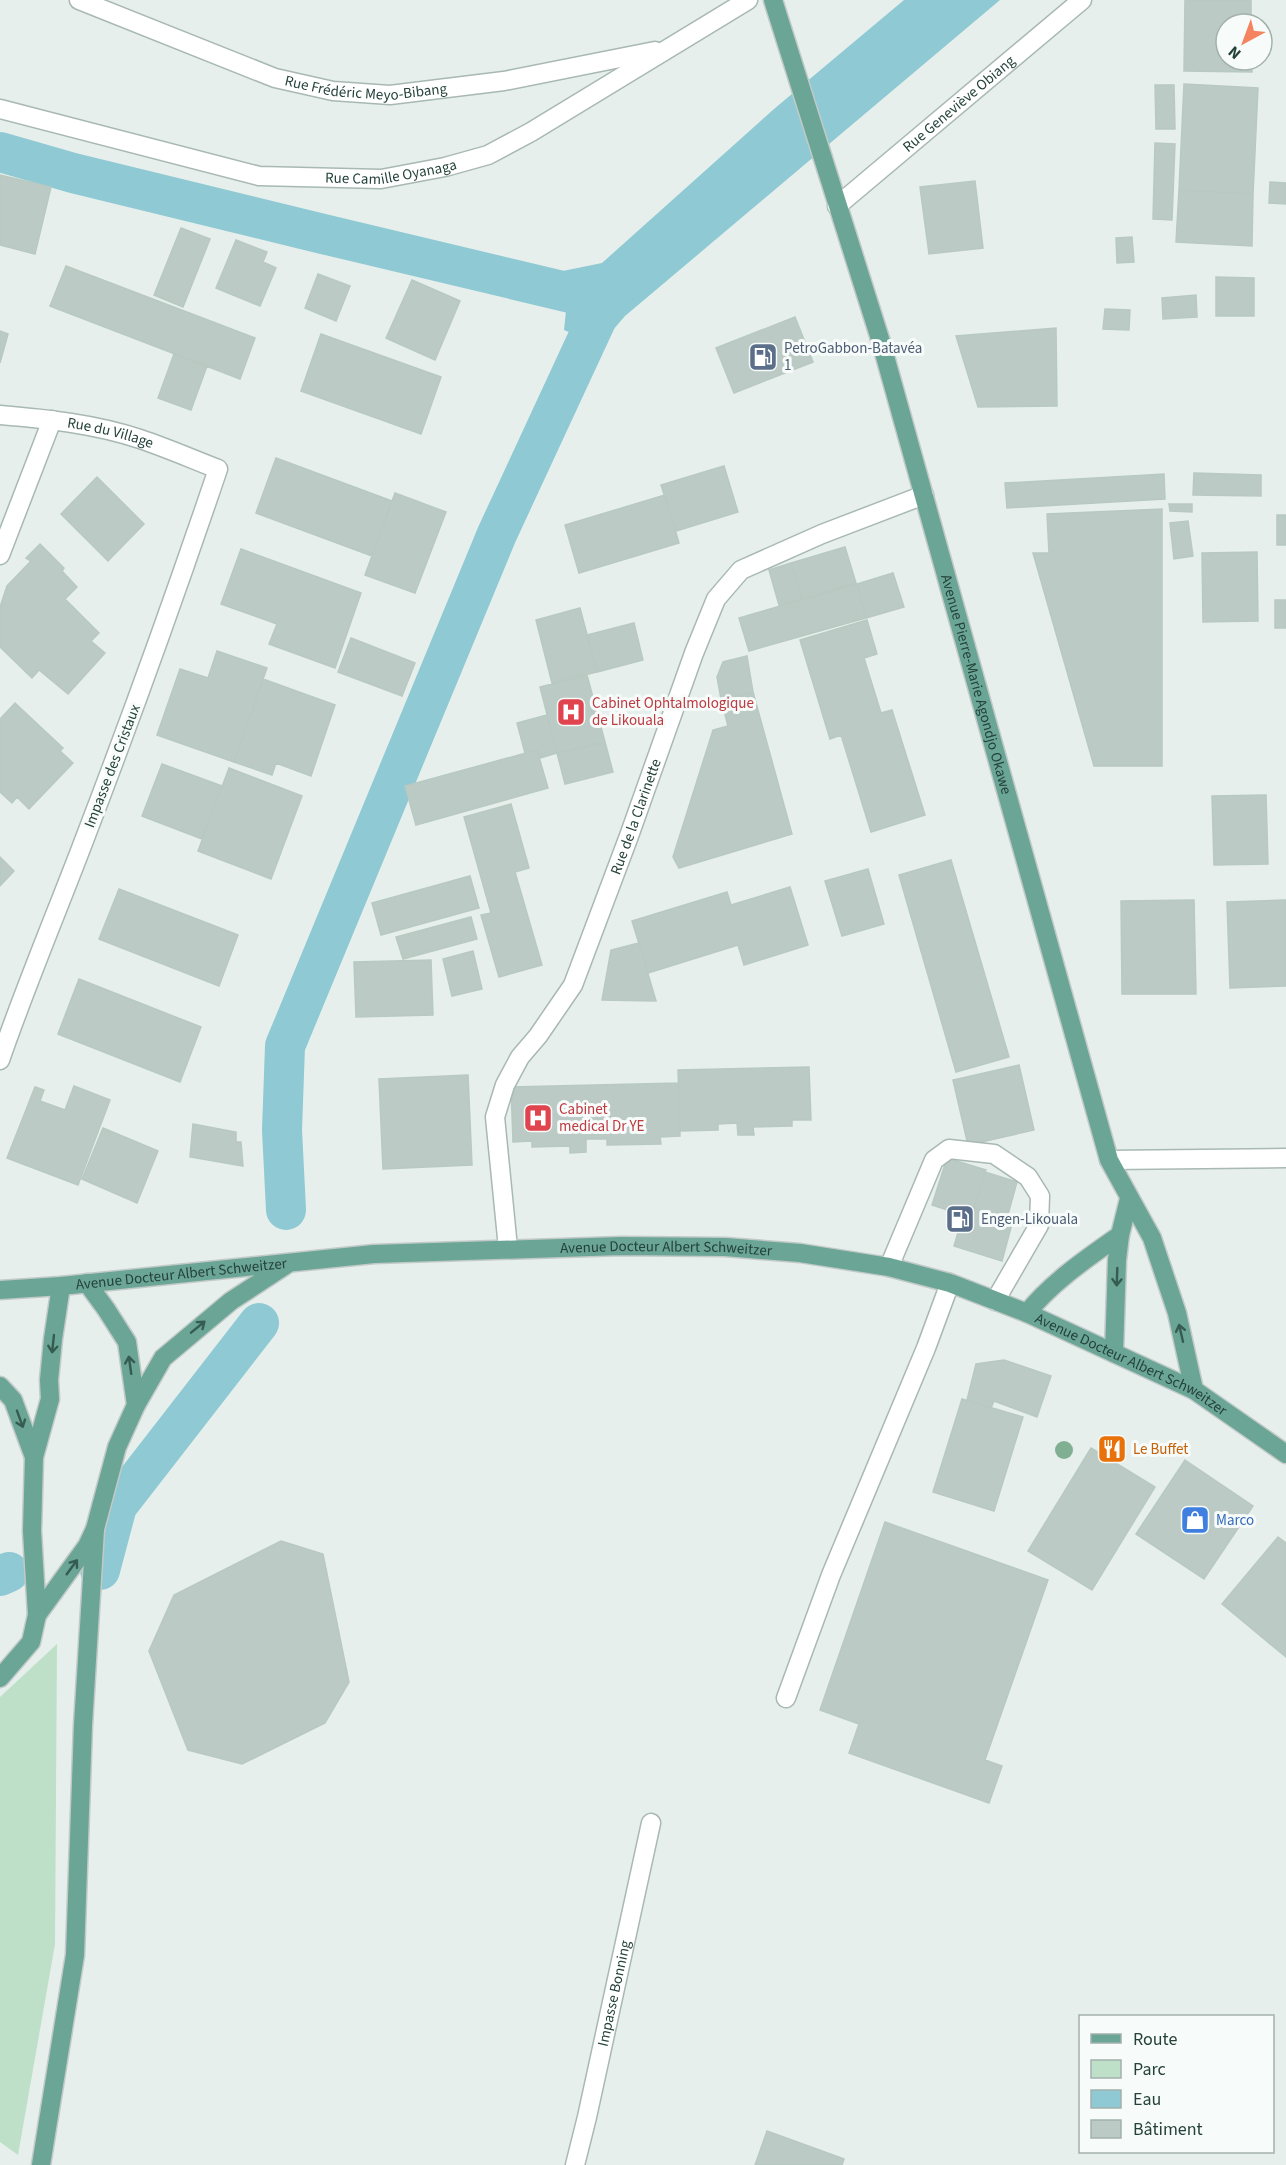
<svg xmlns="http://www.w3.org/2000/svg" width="1286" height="2165" font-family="'Source Sans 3',sans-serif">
<rect width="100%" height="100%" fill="#e6efeb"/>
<path fill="#bfe0c8" d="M 57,1644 L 55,1944 L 18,2155 L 0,2142 L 0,1697 Z"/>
<path fill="#8ec9d4" d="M 904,0 L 1000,0 L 625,316 L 600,345 L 564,330 L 566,311 L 541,303 L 548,274 L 602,263 L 774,109 Z"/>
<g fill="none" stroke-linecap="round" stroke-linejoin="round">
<path stroke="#8ec9d4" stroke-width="40" d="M 0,152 L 73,173 L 323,234 L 600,300
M 286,1210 L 282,1130 L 285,1046 L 497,534 L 605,301 L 614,293
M 100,1570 L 117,1506 L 259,1323
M 0,1576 L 9,1572"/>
</g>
<path fill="#bbcac4" stroke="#b8c9c2" stroke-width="1.5" d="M 1185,0 L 1251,0 L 1251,24 L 1226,24 L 1226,60 L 1252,60 L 1252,72 L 1184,71 Z
M 1184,84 L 1258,88 L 1253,194 L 1179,190 Z
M 1155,85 L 1174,85 L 1175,129 L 1156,129 Z
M 1155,143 L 1175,144 L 1172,220 L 1153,219 Z
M 0,175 L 51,187 L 35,254 L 0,245 Z
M 975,181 L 983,248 L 929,254 L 920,187 Z
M 1270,182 L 1286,183 L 1286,204 L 1269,203 Z
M 1179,190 L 1253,194 L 1252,246 L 1176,242 Z
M 181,228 L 210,239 L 183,307 L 154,295 Z
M 1132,237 L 1134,262 L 1117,263 L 1116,238 Z
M 236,240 L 267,252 L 263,262 L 276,268 L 260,306 L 216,288 Z
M 66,266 L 255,338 L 240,379 L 50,306 Z
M 318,274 L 350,286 L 336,321 L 305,308 Z
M 1216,277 L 1254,278 L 1254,316 L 1216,316 Z
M 412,280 L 460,301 L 435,360 L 386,338 Z
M 1196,295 L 1197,317 L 1163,319 L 1162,298 Z
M 1105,309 L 1130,310 L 1129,330 L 1103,329 Z
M 795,317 L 813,362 L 734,393 L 716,348 Z
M 1056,328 L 1057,406 L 978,407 L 956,336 Z
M 0,331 L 8,334 L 0,363 Z
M 321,334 L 441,377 L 421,434 L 301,391 Z
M 174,354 L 207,366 L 191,410 L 158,398 Z
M 276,458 L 392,501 L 372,556 L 256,513 Z
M 724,466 L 738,512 L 676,531 L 661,485 Z
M 1194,473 L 1261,475 L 1261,496 L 1193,495 Z
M 1164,474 L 1165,499 L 1007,508 L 1005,483 Z
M 97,477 L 144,524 L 108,561 L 61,514 Z
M 395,493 L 446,512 L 415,593 L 365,575 Z
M 665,495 L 679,543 L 579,573 L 565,525 Z
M 1169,504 L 1192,504 L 1192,512 L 1170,511 Z
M 1162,509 L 1162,766 L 1094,766 L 1033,553 L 1049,553 L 1047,514 Z
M 1277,515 L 1286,515 L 1286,545 L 1277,545 Z
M 1188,521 L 1193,556 L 1174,559 L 1170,523 Z
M 40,544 L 64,568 L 62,571 L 77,587 L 65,599 L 99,633 L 91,641 L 105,653 L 68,694 L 39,670 L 32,678 L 0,647 L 0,607 L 7,586 L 31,561 L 26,558 Z
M 845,547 L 856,583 L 802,599 L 791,563 Z
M 241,549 L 361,593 L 335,668 L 269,644 L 277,624 L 221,604 Z
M 1257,552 L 1258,621 L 1203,622 L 1202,553 Z
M 791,563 L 802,599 L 779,605 L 769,570 Z
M 893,573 L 904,607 L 866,618 L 857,584 Z
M 857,584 L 866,618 L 749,651 L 739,618 Z
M 1275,600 L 1286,600 L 1286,628 L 1275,628 Z
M 580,608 L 597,672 L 552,683 L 536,620 Z
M 867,620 L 877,654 L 864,658 L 881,713 L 892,710 L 925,815 L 871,832 L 841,735 L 830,739 L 800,640 Z
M 634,623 L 643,660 L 597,672 L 587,635 Z
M 351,638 L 415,663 L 402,696 L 338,672 Z
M 217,651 L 267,668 L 234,762 L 157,735 L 180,669 L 208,678 Z
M 747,656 L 753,692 L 721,699 L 717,677 L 723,662 Z
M 587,675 L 605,742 L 557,753 L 540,687 Z
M 263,679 L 335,705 L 311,776 L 276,763 L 272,775 L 234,762 Z
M 753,692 L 792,834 L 679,868 L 673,857 L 713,730 L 728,726 L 721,699 Z
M 15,703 L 63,748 L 60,751 L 73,763 L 29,809 L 17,797 L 12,803 L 0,792 L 0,719 Z
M 547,715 L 557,753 L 540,758 L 537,750 L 525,753 L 517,723 Z
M 605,742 L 613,772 L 565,784 L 557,753 Z
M 537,750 L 548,788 L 416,825 L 405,786 Z
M 162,764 L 222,786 L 202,839 L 142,816 Z
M 229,768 L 302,796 L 271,879 L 198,851 Z
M 1266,795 L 1268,864 L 1214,865 L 1212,796 Z
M 511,804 L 529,868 L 515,872 L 542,965 L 499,977 L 481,915 L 491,913 L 464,817 Z
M 0,857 L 14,871 L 0,886 Z
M 951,860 L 1009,1057 L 956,1072 L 899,875 Z
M 868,869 L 884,924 L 842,936 L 825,881 Z
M 470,876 L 479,908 L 381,935 L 372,903 Z
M 790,887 L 808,945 L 744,965 L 738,945 L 648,973 L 632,921 L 727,892 L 731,905 Z
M 119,889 L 238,935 L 219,986 L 99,939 Z
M 1194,900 L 1196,994 L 1122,994 L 1121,901 Z
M 1286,900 L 1286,986 L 1230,988 L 1227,902 Z
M 471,917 L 477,939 L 403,959 L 396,937 Z
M 639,943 L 656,1001 L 602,1000 L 611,950 Z
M 473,951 L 482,989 L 452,996 L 443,959 Z
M 431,960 L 433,1015 L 356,1017 L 354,962 Z
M 79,979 L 201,1027 L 180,1082 L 58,1034 Z
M 1019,1065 L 1034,1130 L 968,1145 L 953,1080 Z
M 809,1067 L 811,1120 L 792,1120 L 792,1126 L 753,1127 L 754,1135 L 738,1135 L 737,1123 L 718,1124 L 718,1130 L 680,1131 L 678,1070 Z
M 468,1075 L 472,1165 L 383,1169 L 379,1079 Z
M 678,1083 L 680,1136 L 660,1137 L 661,1144 L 607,1145 L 607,1139 L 586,1139 L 586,1152 L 570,1153 L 570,1146 L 532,1147 L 532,1141 L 513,1142 L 511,1087 Z
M 74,1086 L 110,1100 L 78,1185 L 7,1158 L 35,1087 L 44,1090 L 40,1101 L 65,1110 Z
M 193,1124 L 236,1132 L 236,1142 L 241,1142 L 243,1166 L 190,1157 Z
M 103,1128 L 158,1151 L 137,1203 L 82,1179 Z
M 947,1158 L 986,1170 L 974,1208 L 1013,1220 L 1002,1261 L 954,1246 L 963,1215 L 932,1205 Z
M 985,1172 L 1017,1182 L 1007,1218 L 974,1208 Z
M 1004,1360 L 1051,1376 L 1037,1417 L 994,1401 L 991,1408 L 967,1400 L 976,1364 Z
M 962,1399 L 1023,1417 L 994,1511 L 933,1492 Z
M 1091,1448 L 1155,1487 L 1092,1590 L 1028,1551 Z
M 1185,1460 L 1253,1506 L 1204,1579 L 1136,1534 Z
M 885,1522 L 1048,1580 L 985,1760 L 1002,1766 L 989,1803 L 849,1753 L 859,1724 L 820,1710 Z
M 1278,1537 L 1286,1543 L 1286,1657 L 1222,1604 Z
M 281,1541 L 323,1554 L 349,1682 L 325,1723 L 242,1764 L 188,1750 L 149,1651 L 174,1595 Z
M 767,2131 L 844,2159 L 842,2165 L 755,2165 Z"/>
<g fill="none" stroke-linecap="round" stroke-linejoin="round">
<g stroke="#a8b8b2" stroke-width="21">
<g id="minor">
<path id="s1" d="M 79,0 L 275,78 L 333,91 L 390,95 L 504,81 L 655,51"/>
<path id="s2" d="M 0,109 L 259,176 L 381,179 L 445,167 L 488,155 L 531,132 L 748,0"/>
<path id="s3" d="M 837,206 L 1082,0"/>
<path id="s4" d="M 0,415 C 47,419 95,424 140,439 C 167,448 192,459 218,469 C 177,590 134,710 88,830 C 59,907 27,982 0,1060"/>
<path d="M 0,555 L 52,420"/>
<path d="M 1109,1160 L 1286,1158"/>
<path id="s5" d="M 508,1248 L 495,1117 L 505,1085 L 520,1057 L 538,1036 L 573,985 L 629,836 L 694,653 L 716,599 L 741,570 L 822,534 L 924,495"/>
<path d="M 889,1267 L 934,1160 L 949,1149 L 994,1154 L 1028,1177 L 1040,1196 L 1039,1225 L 995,1301"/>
<path d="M 786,1698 L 831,1575 L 926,1348 L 950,1283"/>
<path id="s6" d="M 575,2165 L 587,2117 L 651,1823"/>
</g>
</g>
<g stroke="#c2cac8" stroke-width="21">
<g id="major">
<path id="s7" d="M 773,0 L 881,342 L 1109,1160 L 1152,1238 L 1177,1313 L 1194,1390"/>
<path id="s8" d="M 0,1290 L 61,1286 L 374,1254 L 621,1246 L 725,1247 L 800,1253 L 889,1267 L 950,1283 L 1027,1313 L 1194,1390 L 1286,1454"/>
<path d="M 1027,1313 C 1053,1281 1086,1259 1120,1235"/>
<path d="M 1114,1353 L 1117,1260 L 1120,1235 L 1129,1199"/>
<path d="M 0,1386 L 13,1400 L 34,1457"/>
<path d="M 136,1405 L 163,1358 L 231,1301 L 286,1265"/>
<path d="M 37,1615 L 87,1546 L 95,1529 L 117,1447 L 136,1405 L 127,1342 L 106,1309 L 87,1283"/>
<path d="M 0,1678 L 31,1642 L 37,1615 L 32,1531 L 34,1457 L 50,1399 L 49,1380 L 53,1339 L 61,1286"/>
<path d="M 41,2165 L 75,1955 L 83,1725 L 95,1529"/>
</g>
</g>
<use href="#minor" stroke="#fff" stroke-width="18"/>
<use href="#major" stroke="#6aa596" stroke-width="18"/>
</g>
<circle fill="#80af93" cx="1064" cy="1450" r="9"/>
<defs><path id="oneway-shaft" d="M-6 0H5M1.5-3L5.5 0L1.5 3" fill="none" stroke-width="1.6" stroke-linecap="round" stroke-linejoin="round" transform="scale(1.5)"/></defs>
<g stroke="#365b51">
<use href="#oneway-shaft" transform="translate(1117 1277) rotate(92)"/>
<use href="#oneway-shaft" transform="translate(198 1327) rotate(-39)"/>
<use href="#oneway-shaft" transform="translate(1181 1333) rotate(-103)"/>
<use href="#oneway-shaft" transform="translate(53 1344) rotate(96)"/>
<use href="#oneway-shaft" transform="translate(130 1365) rotate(-98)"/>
<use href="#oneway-shaft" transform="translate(20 1419) rotate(70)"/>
<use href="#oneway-shaft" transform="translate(72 1567) rotate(-54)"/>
</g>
<defs>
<g id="fuel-square" transform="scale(1.5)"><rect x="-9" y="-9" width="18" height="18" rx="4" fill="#5c6f8a" stroke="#f7fbf9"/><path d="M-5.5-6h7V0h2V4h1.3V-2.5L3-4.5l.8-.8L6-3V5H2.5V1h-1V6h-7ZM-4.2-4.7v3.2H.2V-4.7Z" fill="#fff"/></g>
<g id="hospital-square" transform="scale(1.5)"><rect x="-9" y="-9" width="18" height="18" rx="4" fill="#e0444e" stroke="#f7fbf9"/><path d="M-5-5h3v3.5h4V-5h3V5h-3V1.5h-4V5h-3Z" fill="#fff"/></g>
<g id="restaurant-square" transform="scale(1.5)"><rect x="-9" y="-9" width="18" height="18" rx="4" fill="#e8710a" stroke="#f7fbf9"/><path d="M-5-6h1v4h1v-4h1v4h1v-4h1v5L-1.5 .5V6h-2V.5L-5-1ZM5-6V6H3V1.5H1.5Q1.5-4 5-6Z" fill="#fff"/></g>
<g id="shop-square" transform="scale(1.5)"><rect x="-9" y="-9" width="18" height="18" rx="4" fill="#3f7fe0" stroke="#f7fbf9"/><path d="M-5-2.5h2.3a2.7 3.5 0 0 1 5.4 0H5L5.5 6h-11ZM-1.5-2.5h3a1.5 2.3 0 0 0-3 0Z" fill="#fff"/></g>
</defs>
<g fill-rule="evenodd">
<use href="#fuel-square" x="763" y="357"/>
<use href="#hospital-square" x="571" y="712"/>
<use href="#hospital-square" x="538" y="1118"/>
<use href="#fuel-square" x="960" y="1219"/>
<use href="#restaurant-square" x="1112" y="1449"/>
<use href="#shop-square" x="1195" y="1520"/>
</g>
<g text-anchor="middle" stroke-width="6" stroke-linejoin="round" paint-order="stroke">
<g font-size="15" fill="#24423a" stroke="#f7fbf9">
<text dy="5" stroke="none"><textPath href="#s1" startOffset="303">Rue Frédéric Meyo-Bibang</textPath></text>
<text dy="5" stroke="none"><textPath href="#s3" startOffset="159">Rue Geneviève Obiang</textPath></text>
<text dy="5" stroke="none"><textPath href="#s2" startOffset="400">Rue Camille Oyanaga</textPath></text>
<text dy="5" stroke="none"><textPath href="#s4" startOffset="112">Rue du Village</textPath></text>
<text dy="5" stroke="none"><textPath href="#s7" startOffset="714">Avenue Pierre-Marie Agondjo Okawe</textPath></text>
<text transform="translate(112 766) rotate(-69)" y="5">Impasse des Cristaux</text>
<text dy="5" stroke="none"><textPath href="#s5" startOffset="466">Rue de la Clarinette</textPath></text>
<text dy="5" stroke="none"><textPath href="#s8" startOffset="668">Avenue Docteur Albert Schweitzer</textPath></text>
<text dy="5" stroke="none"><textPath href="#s8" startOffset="182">Avenue Docteur Albert Schweitzer</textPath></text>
<text dy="5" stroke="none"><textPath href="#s8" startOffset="1154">Avenue Docteur Albert Schweitzer</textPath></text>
<text dy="5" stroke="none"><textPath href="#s6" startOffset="176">Impasse Bonning</textPath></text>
</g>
<g font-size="15" fill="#4e5e75" stroke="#f7fbf9" text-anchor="start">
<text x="784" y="353">PetroGabbon-Batavéa<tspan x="784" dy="17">1</tspan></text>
<text x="981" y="1224">Engen-Likouala</text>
</g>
<g font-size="15" fill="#be3a42" stroke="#f7fbf9" text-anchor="start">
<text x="592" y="708">Cabinet Ophtalmologique<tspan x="592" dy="17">de Likouala</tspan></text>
<text x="559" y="1114">Cabinet<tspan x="559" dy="17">medical Dr YE</tspan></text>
</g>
<g font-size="15" fill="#c56008" stroke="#f7fbf9" text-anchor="start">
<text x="1133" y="1454">Le Buffet</text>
</g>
<g font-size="15" fill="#366cbe" stroke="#f7fbf9" text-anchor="start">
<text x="1216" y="1525">Marco</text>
</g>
</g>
<rect x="1079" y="2015" width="195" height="138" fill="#f7fbf9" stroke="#a3b1ad" stroke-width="1.5"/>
<rect x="1091" y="2034" width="30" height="9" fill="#6aa596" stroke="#a3b1ad" stroke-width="1.5"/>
<text x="1133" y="2045" font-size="18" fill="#24423a">Route</text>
<rect x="1091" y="2060" width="30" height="18" fill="#bfe0c8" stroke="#a3b1ad" stroke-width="1.5"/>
<text x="1133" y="2075" font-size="18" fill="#24423a">Parc</text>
<rect x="1091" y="2090" width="30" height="18" fill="#8ec9d4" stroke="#a3b1ad" stroke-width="1.5"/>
<text x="1133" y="2105" font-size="18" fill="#24423a">Eau</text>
<rect x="1091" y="2120" width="30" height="18" fill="#bbcac4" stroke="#a3b1ad" stroke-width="1.5"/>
<text x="1133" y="2135" font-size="18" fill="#24423a">Bâtiment</text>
<g transform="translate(1244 42) rotate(221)"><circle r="28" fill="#f7fbf9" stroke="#a3b1ad" stroke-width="1.5"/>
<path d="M0-4.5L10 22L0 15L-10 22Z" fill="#f4845f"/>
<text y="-9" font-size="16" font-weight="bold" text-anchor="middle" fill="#24423a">N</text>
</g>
</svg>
